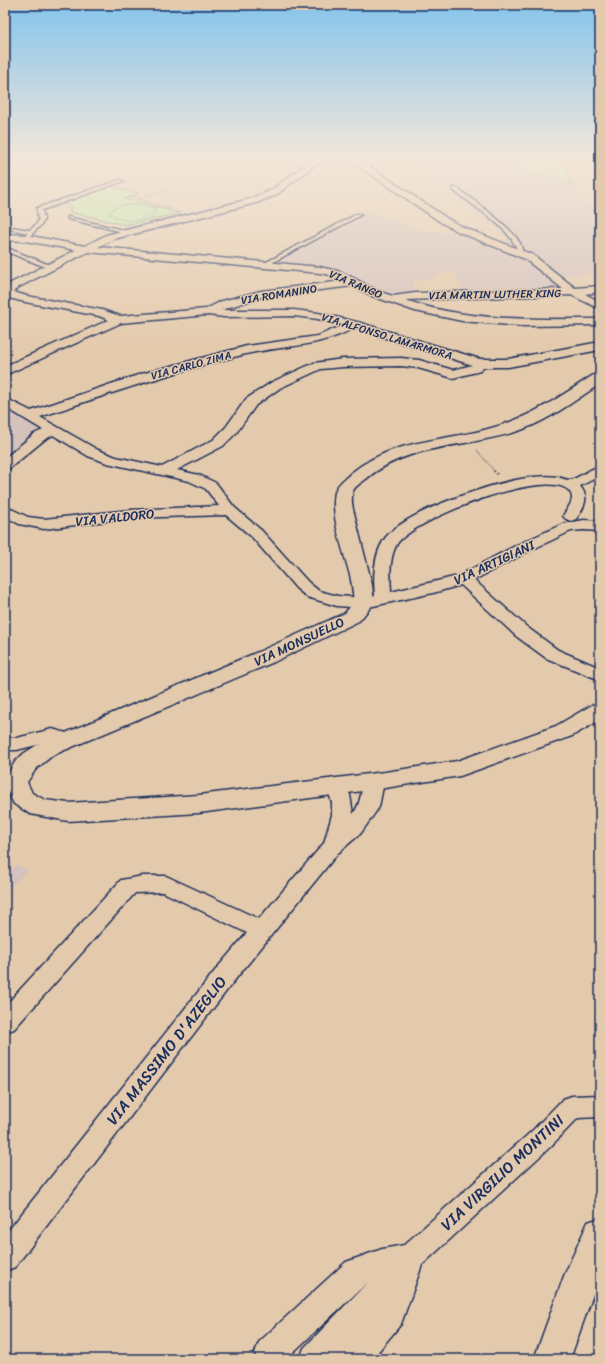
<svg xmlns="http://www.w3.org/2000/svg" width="605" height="1364" font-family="Sriracha,sans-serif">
<rect width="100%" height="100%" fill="#e4caac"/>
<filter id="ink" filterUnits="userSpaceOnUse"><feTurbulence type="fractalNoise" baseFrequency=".025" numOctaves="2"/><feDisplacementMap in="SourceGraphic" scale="8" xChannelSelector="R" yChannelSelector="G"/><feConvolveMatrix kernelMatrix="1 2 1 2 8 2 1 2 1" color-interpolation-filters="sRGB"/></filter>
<g filter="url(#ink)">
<path fill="#d5c2bc" d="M 478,158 L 513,158 L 541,178 L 560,177 L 579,193 L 577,200 L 600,213 L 600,272 L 560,276 L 530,256 L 498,242 L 508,238 L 415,166 Z
M 368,211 L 418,230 L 451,232 L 526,257 L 566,290 L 465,293 L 454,271 L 413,282 L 415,294 L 382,293 L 362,284 L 344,273 L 321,268 L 271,263 Z
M 5,407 L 44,430 L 5,461 Z
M 16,865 L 28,870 L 5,893 L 5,867 L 11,870 Z"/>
<path fill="#bee8a4" stroke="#6c8c81" d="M 506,158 L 563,158 L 567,160 L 564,165 L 573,186 L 561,178 L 530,176 Z
M 110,186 L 138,194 L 124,199 L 180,213 L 126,225 L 70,212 L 71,205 L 61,203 Z"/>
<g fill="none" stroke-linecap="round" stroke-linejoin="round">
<g stroke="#1b2f5e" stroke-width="3">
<path id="lane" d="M 120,180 L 124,181 L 42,210 L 44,219 L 42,224 L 27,239 L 22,238 L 28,233 L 5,228 L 5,226 L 30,230 C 43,219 37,222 37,208 Z
M 453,188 L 457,188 C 471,199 522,233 522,250 L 515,252 L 514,251 L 517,249 C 507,225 473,206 453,190 Z
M 357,214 L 361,215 L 264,267 L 259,266 Z
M 68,217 L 127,231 L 129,232 L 127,233 L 68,219 Z
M 7,248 L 52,266 L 53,267 L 48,268 L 5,251 L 5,249 Z"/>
</g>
<g stroke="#1b2f5e" stroke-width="3">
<path id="street" d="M 17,158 L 37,158 L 33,161 L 5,166 L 5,160 Z
M 314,158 L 324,158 L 276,195 L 256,203 L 114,239 L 98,247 L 320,267 L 342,272 L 380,292 L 393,296 L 415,293 L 563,289 L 525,259 L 459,232 L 442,223 L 347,158 L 357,158 L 448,219 L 465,228 L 533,255 L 575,288 L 600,286 L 600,292 L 585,294 L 600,302 L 600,309 L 571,295 L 405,300 C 468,322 535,319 600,319 L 600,325 L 520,326 L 462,321 L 415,311 L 372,296 L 353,286 L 261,297 L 221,310 L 294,310 L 318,313 L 357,322 L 480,359 L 508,359 L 600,342 L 600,350 L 508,367 L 483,367 L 480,371 L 453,378 L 418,368 L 401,366 L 343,367 L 321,369 L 280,388 L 256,405 L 236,433 L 223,446 L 177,470 L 199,475 L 216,483 L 234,507 L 262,531 L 308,582 L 319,591 L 338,596 L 364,598 L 375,596 C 373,577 374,552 386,537 C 410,509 497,481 534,477 C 542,476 550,476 558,477 C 561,478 566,480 570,480 C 577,479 591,468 600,466 L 600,476 L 580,486 C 590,498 584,508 576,519 L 571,521 L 566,519 L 563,516 C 566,510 575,501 571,494 C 557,462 411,520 397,544 C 389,558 390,577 391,592 L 458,576 L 517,545 L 563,524 L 584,520 L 600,521 L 600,531 L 584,530 L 571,531 L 529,551 L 474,580 L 528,628 L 558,650 L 600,668 L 600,680 L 546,658 L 516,636 L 461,585 L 433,593 L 364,608 L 337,606 L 307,597 L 296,588 L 252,537 L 226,515 L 130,518 L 44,529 L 19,524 L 5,516 L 5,506 L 28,517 L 44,519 L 130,510 L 219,506 L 206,489 L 189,481 L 107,463 L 88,456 L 53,435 L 44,440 L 10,468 L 5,469 L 5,458 L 34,434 L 43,430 L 5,407 L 5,398 L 31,411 L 141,374 L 247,346 L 318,336 L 343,325 L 318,319 L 294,316 L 224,317 L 208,315 L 121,323 L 5,375 L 5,366 L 109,320 L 99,316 L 25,302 L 5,297 L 5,287 L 11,283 L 76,250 L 25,241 L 5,240 L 5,234 L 25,235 L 85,246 L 106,235 L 250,199 L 270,191 ZM 88,252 L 320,273 L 335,276 L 343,281 L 261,291 L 222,301 L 206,309 L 120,316 L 102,310 L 27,296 L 13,292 L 19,287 ZM 354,328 L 472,365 L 453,370 L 419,360 L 401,358 L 343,359 L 314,363 L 272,382 L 246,399 L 226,427 L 213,440 L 162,467 L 116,457 L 98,450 L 40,417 C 108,394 176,371 246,354 C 284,345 318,348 354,328 Z
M 52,729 L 77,736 L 80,740 L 77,744 L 70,746 L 52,741 L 17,750 L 5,750 L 5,738 L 17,738 Z
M 374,775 L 381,777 L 384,782 L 379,807 L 361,833 L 338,853 L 234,981 L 15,1267 L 5,1271 L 5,1235 L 218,967 L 247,933 L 163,892 L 135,893 L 14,1029 L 5,1032 L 5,1006 L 121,880 L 143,876 L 166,876 L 259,919 L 324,843 L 332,815 L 332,803 L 327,786 L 330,781 L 337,779 L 344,781 L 350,795 L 353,814 C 363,801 359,790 367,777 Z
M 600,1095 L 600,1117 L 578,1118 L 550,1147 L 422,1265 L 401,1324 L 372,1359 L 337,1359 L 338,1356 L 336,1359 L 300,1359 L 304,1348 L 368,1282 L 288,1357 L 289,1359 L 257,1359 L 255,1353 L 259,1342 L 346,1262 L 382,1249 L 404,1245 L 532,1131 L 563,1099 L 572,1096 Z"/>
</g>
<g stroke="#1b2f5e" stroke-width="3">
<path id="secondary" d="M 600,372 L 600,384 C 575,400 550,420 521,430 C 470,448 409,442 366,479 C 362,482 354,487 353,491 C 351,497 352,504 353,509 L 372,585 L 374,603 L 359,621 L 274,662 L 53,755 L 36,769 L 27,782 L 32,793 L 45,800 L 68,803 L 199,795 L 385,772 L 457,761 L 556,726 L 592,705 L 600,703 L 600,720 L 572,736 L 460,776 L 385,788 L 199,813 L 68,821 L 30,814 L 14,804 L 5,786 L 5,778 L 15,762 L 23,754 L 37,745 L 258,652 L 345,613 L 354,602 C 353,593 352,584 350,575 C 344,552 330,516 335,492 C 337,484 345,479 350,474 C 398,434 456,443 510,422 C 541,411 568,391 595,374 Z
M 600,1218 L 600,1275 L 570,1359 L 534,1359 L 564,1276 L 588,1222 Z"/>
</g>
<path stroke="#1b2f5e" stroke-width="1.5" stroke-dasharray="0.5 1.5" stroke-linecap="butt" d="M 165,190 L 138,199 L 172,209
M 123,205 L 134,205 L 153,208 L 156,212 C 143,222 122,224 109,213 L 114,208 Z
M 477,450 L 495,472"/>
<path stroke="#1b2f5e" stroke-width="2" stroke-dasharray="1 2.5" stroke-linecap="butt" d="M 494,471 L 498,475"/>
<use href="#lane" fill="#e4caac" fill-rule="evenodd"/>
<use href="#street" fill="#e4caac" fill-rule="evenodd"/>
<use href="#secondary" fill="#e4caac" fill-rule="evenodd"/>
</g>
</g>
<linearGradient id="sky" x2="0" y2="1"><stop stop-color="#85c4ec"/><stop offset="0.45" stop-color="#f3e7da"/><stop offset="1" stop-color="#f3e7da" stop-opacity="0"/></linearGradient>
<rect width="605" height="349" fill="url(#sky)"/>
<g text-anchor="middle" stroke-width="3" stroke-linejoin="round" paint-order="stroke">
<g font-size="11" fill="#1b2f5e" stroke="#e4caac">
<text transform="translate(356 284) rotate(23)" y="4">VIA RANGO</text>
<text transform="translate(279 294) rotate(-9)" y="4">VIA ROMANINO</text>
<text transform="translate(495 294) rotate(-1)" y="4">VIA MARTIN LUTHER KING</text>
<text transform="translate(387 336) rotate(17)" y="4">VIA ALFONSO LAMARMORA</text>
<text transform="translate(191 365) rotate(-15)" y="4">VIA CARLO ZIMA</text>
</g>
<g font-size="13" fill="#1b2f5e" stroke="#e4caac">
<text transform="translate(115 517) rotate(-6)" y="5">VIA VALDORO</text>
<text transform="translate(494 562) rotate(-25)" y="5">VIA ARTIGIANI</text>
<text transform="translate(299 641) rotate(-25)" y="5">VIA MONSUELLO</text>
</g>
<g font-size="16" fill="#1b2f5e" stroke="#e4caac">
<text transform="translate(166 1050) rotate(-52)" y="6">VIA MASSIMO D'AZEGLIO</text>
<text transform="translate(502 1172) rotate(-43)" y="6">VIA VIRGILIO MONTINI</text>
</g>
</g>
<rect width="605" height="1364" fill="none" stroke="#e4caac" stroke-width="20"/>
<rect x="10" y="10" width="585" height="1344" fill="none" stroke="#1b2f5e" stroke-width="1.5" filter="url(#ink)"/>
</svg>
